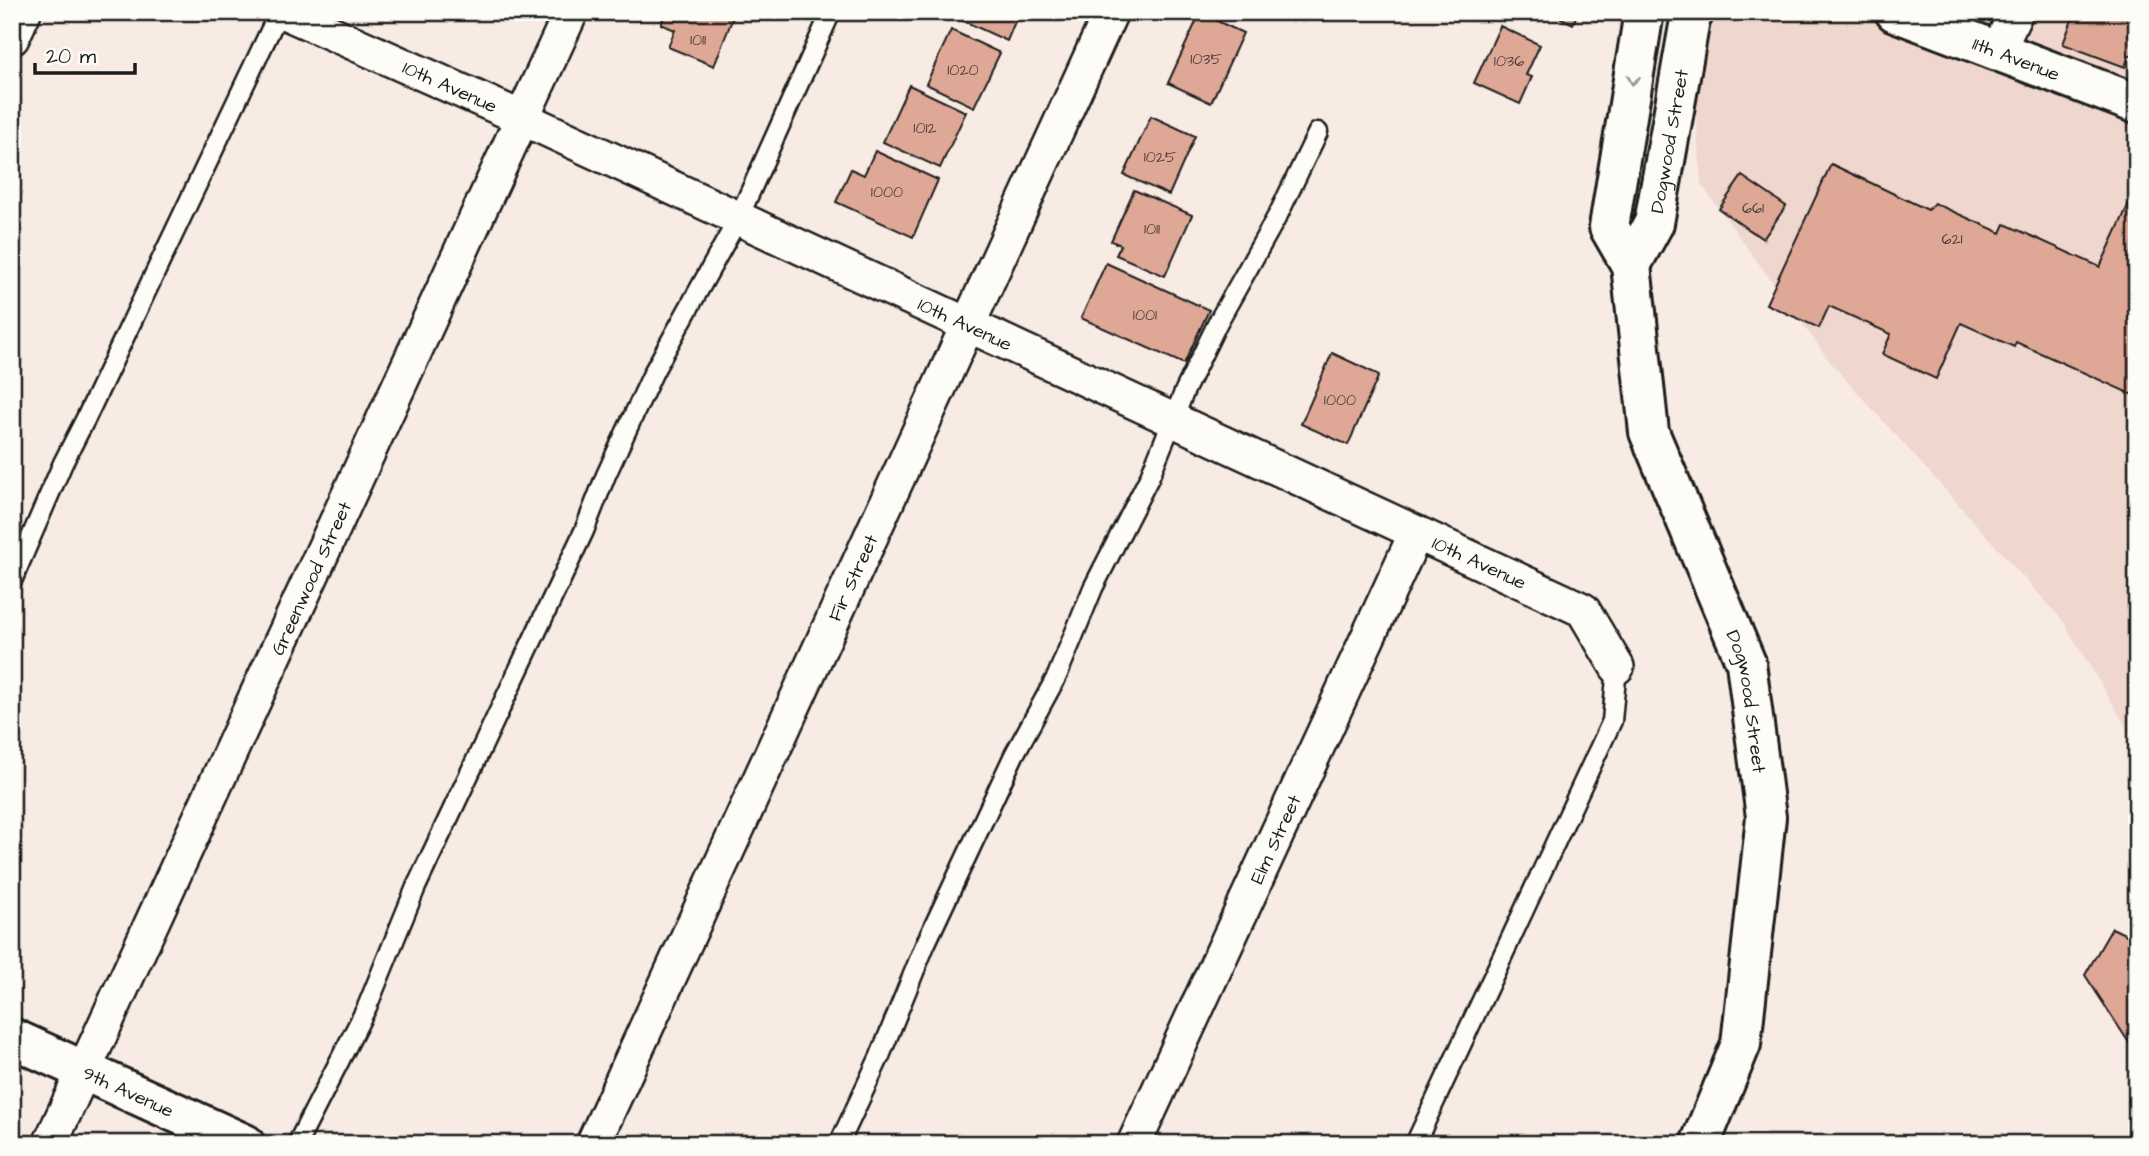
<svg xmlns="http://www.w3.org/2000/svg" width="2149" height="1156" font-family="'Architects Daughter',sans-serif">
<rect width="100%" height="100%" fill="#f7ebe4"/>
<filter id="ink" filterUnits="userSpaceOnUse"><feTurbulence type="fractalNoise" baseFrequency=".0143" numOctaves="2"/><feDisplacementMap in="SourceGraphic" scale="14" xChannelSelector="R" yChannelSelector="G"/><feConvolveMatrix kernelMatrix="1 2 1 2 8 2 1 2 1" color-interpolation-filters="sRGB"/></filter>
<g filter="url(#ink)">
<path fill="#f0d7cd" d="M 1688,12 L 2137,12 L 2137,745 L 2063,621 L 1831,363 L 1701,184 Z"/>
<path fill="#dfa896" stroke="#1c1c1c" stroke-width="2" d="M 666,12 L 735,12 L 714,66 L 668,47 L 675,30 L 661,24 Z
M 958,12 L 1019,12 L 1007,41 L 955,17 Z
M 1549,12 L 1578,12 L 1573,24 Z
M 2075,12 L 2137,12 L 2137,58 L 2129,55 L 2125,67 L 2063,44 Z
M 1200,13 L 1243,33 L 1211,103 L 1168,83 Z
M 1500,26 L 1540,45 L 1526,75 L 1532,77 L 1520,104 L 1474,83 Z
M 951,30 L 1000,53 L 974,107 L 926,84 Z
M 909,85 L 966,112 L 940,168 L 883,142 Z
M 1151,116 L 1195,136 L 1169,195 L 1124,175 Z
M 875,151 L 938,180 L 913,237 L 836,202 L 851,169 L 864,175 Z
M 1831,164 L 1928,210 L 1934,203 L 2001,233 L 2005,224 L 2100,267 L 2137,186 L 2137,386 L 2133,395 L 2016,342 L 2014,347 L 1961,323 L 1936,379 L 1882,354 L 1891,334 L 1829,306 L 1819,328 L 1766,304 Z
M 1742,176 L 1786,206 L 1763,239 L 1719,209 Z
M 1134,190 L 1192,215 L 1165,276 L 1116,255 L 1121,245 L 1111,241 Z
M 1106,263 L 1209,310 L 1184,364 L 1081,318 Z
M 1332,353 L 1379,375 L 1348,445 L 1301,424 Z
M 2112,928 L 2137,940 L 2137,1055 L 2085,975 Z"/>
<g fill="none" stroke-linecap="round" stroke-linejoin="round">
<g stroke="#1c1c1c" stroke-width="23">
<path id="service" d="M 12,581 L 63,463 L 86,418 L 279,12
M 297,1144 L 367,1007 L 416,887 L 584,531 L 606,475 L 654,371 L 738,219 L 831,12
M 839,1144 L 880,1056 L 925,945 L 1014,755 L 1057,676 L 1093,588 L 1149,478 L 1185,390 L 1218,322 L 1279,213 L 1318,132
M 1415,1144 L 1612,721 L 1617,667"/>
</g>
<g stroke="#1c1c1c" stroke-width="38">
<g id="minor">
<path id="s1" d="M 284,12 L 522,118 L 1583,610 L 1617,667"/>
<path d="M 12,38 L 24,12"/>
<path d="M 1998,51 L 2016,12"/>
<path id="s2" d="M 50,1144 L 571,12"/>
<path id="s3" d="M 593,1144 L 1111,12"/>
<path id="s4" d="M 1134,1144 L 1416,533"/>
</g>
</g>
<g stroke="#1c1c1c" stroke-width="44">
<g id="tertiary">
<path id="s5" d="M 1895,12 L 2137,104"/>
</g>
</g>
<g stroke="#1c1c1c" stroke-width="44">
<g id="secondary">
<path id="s6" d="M 1644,12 L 1609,227 L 1631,265 L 1649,432 L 1746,663 L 1766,817 L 1741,1044 L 1700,1144"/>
<path id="s7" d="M 1631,265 L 1654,223 L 1690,20 L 1694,12"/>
<path id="s8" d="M 12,1038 L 245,1144"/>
</g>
</g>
<use href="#service" stroke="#fdfcf7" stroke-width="18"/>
<use href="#minor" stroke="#fdfcf7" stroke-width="33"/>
<use href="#tertiary" stroke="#fdfcf7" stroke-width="38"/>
<use href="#secondary" stroke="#fdfcf7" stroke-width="38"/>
</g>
<defs><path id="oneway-chevron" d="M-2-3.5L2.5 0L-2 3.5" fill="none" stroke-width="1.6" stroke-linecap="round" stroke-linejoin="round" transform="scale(1.75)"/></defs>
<use stroke="#989794" href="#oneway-chevron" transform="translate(1633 80) rotate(99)"/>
</g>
<g text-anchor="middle" stroke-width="5" stroke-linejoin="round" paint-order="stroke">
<g font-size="16" fill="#4d3f3a">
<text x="698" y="45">1011</text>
<text x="1206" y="64">1035</text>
<text x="1509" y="66">1036</text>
<text x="963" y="75">1020</text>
<text x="925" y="133">1012</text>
<text x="1160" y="162">1025</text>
<text x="887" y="197">1000</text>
<text x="1753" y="213">661</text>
<text x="1152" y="234">1011</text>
<text x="1952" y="244">621</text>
<text x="1145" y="320">1001</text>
<text x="1340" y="405">1000</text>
</g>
<g font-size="19" fill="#1c1c1c" stroke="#fdfcf7">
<text dy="7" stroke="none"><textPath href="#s5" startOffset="130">11th Avenue</textPath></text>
<text dy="7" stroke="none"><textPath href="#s1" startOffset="182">10th Avenue</textPath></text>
<text dy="7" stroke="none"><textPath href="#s7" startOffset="131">Dogwood Street</textPath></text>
<text dy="7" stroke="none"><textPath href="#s1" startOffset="749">10th Avenue</textPath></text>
<text dy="7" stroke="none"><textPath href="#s1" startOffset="1316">10th Avenue</textPath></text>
<text dy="7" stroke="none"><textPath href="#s2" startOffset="623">Greenwood Street</textPath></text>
<text dy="7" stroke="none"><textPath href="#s3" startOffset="623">Fir Street</textPath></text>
<text dy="7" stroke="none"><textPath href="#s6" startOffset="718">Dogwood Street</textPath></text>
<text dy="7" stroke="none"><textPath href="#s4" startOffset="336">Elm Street</textPath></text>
<text dy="7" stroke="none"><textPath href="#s8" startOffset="128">9th Avenue</textPath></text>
</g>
</g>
<rect width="2149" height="1156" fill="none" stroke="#fdfcf7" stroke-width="42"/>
<rect x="21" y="21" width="2107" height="1114" fill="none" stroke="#1c1c1c" stroke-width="2.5" filter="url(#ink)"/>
<path d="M35 63v10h100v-10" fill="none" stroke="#1c1c1c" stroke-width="3.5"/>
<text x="46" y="63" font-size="21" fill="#1c1c1c" stroke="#fdfcf7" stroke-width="5" paint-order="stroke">20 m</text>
</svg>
